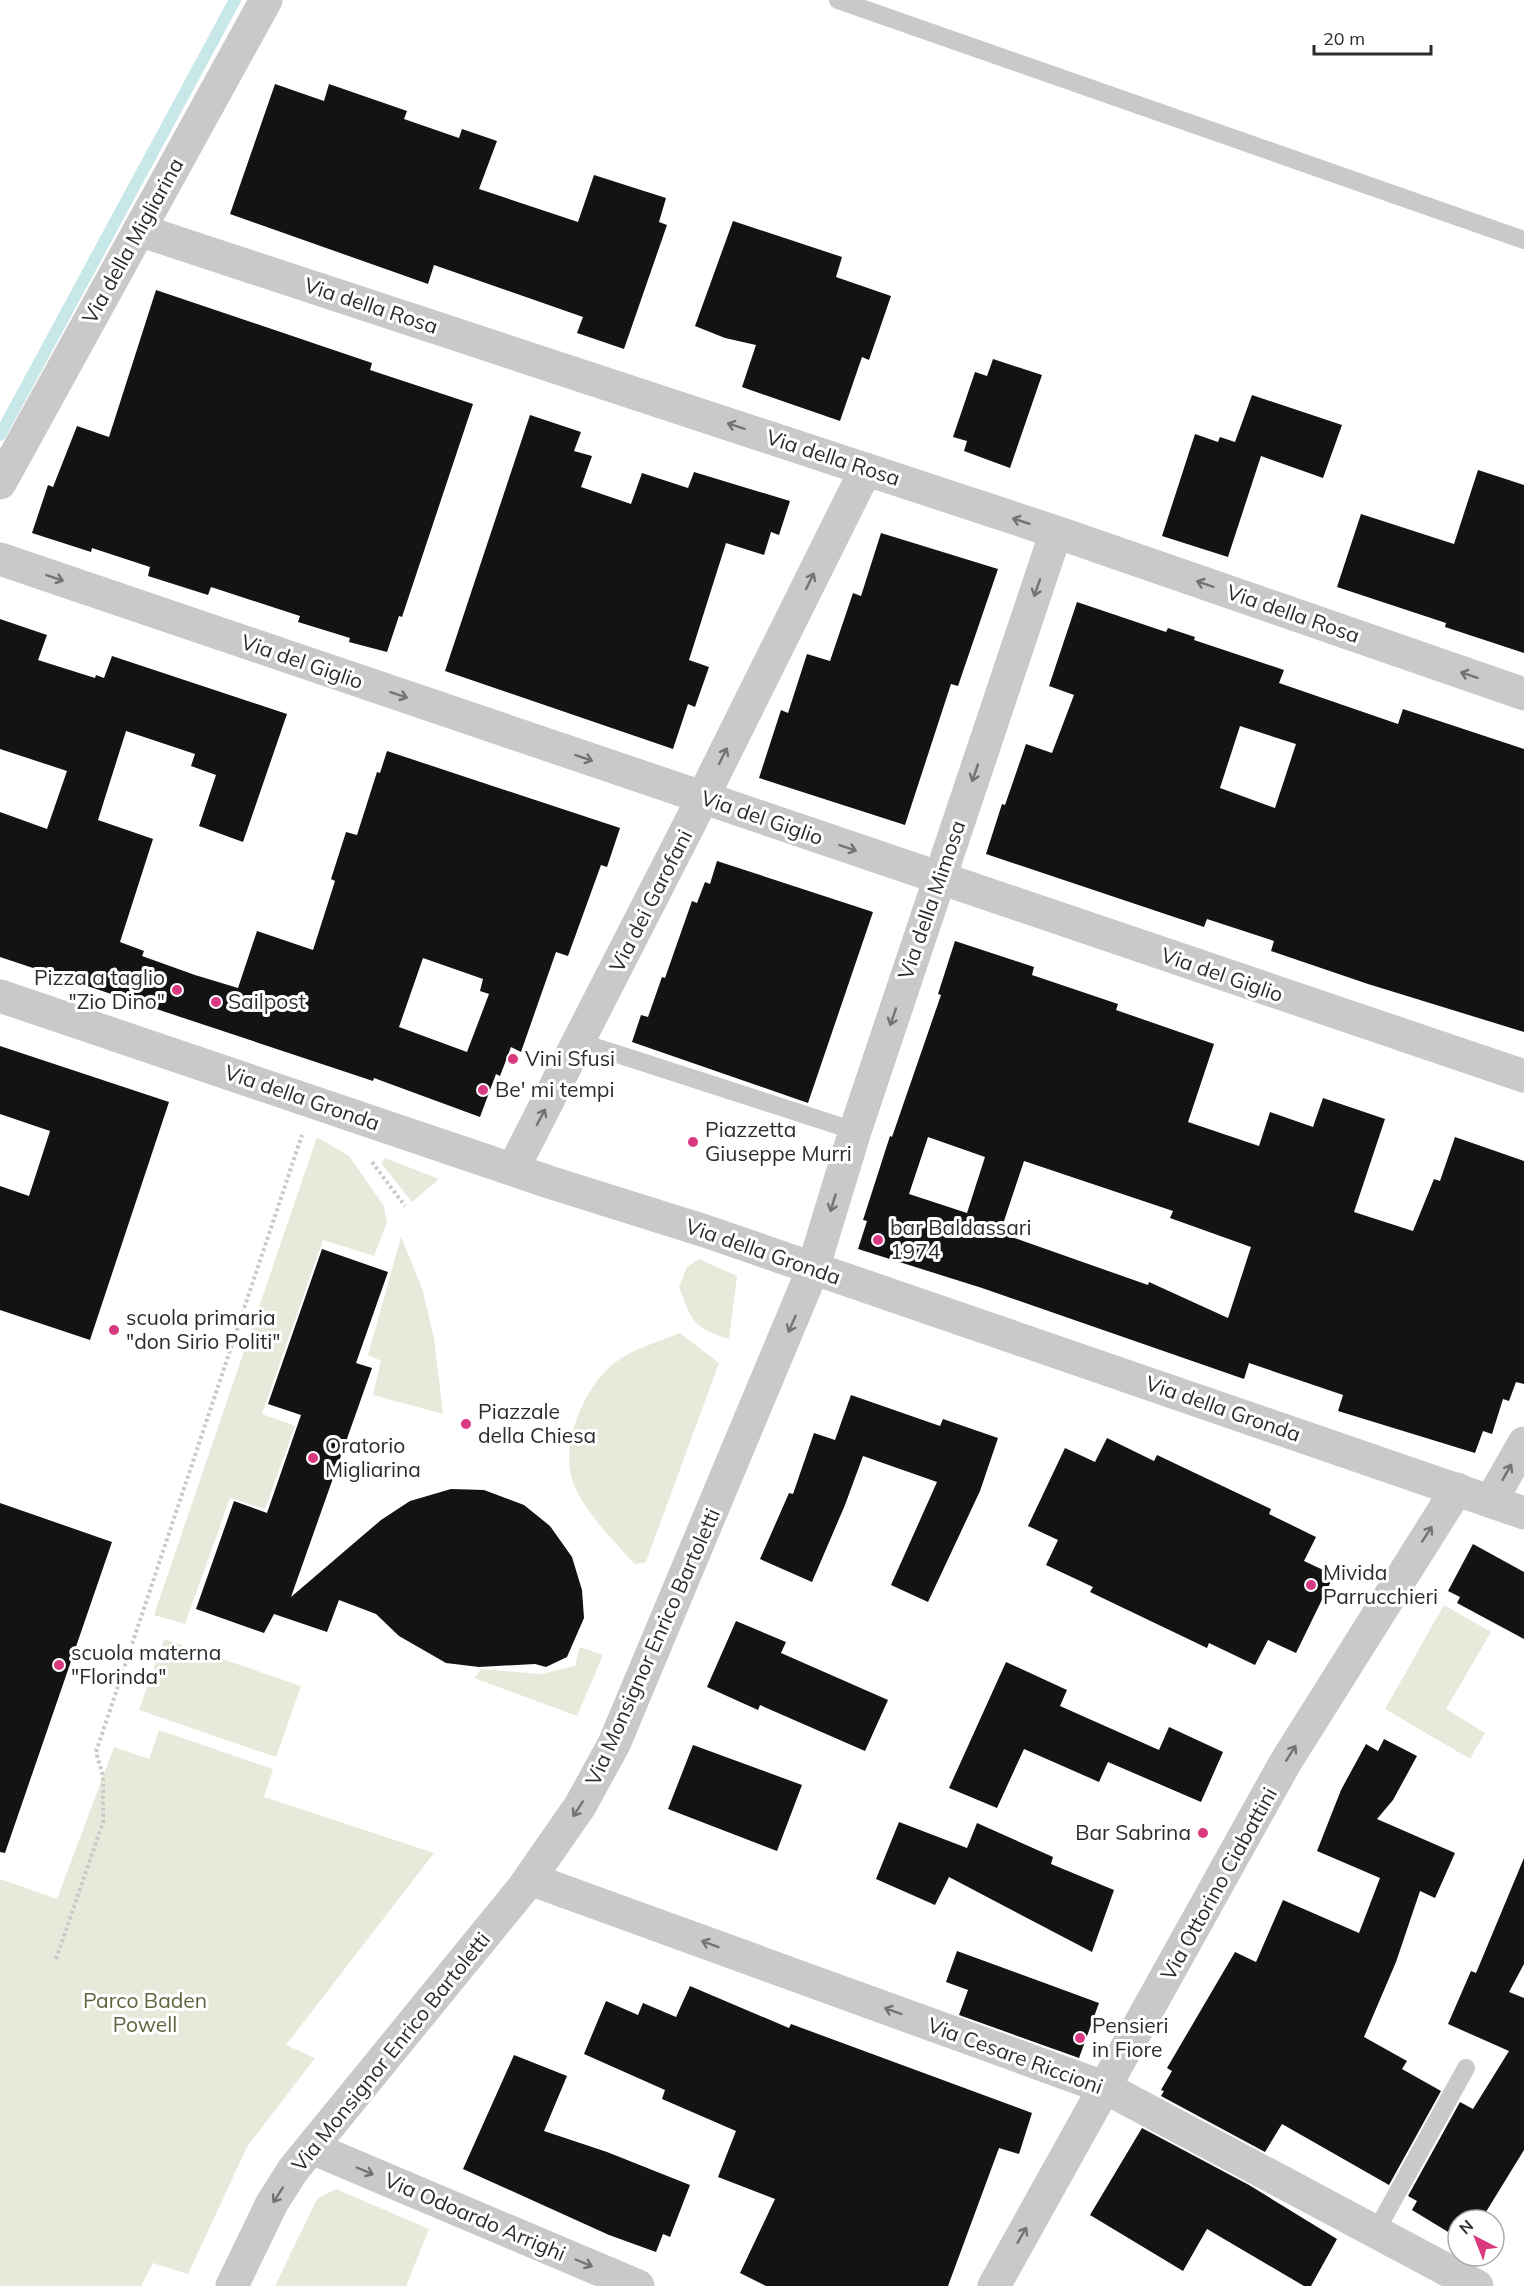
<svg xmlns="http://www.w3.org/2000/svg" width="1524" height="2286" font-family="Mulish,sans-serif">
<rect width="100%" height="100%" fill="#fff"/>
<path fill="#e8e9da" d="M 317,1137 L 349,1156 L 384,1206 L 387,1223 L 374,1256 L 323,1240 L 262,1414 L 295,1426 L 265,1509 L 230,1498 L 185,1624 L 154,1615 Z
M 385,1158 L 439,1179 L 412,1202 L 381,1163 Z
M 401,1237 L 422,1288 L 434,1338 L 443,1414 L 373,1395 L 381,1361 L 368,1355 Z
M 699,1259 L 737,1276 L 729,1339 C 693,1328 692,1321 679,1287 L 687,1267 Z
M 680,1333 L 719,1363 L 646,1562 L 635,1564 C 615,1543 580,1507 572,1479 C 560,1442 587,1382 617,1361 C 635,1348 660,1341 680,1333 Z
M 1444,1605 L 1491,1632 L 1446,1709 L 1485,1733 L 1470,1759 L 1385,1709 Z
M 164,1639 L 301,1686 L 276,1757 L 139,1710 Z
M 580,1647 L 603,1655 L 577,1716 L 474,1678 L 481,1669 L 540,1674 L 575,1666 Z
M 159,1730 L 273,1769 L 264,1797 L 434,1853 L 286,2045 L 315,2058 L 247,2147 L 188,2274 L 153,2263 L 141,2286 L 0,2286 L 0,1879 L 57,1899 L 114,1747 L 149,1759 Z
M 336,2189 L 429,2229 L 406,2286 L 275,2286 L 317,2199 Z"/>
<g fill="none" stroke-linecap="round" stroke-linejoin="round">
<path stroke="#c7e7e8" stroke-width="12" d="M 0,435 L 235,0"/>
</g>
<path fill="#131313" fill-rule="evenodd" d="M 275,84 L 324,101 L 329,84 L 407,111 L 404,119 L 459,138 L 462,129 L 497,141 L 479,189 L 578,222 L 594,175 L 666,198 L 659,222 L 667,225 L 624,349 L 577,333 L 583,317 L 434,265 L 428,284 L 230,214 Z
M 733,221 L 842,257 L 836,277 L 891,296 L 869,360 L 862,357 L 840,421 L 742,387 L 756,345 L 725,338 L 695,326 Z
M 156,290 L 372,363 L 370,370 L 473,404 L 402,617 L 399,616 L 387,652 L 349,642 L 350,638 L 298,622 L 300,616 L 211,587 L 208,595 L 148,576 L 150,567 L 92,548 L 91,552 L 32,533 L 48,485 L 53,487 L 77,426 L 109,437 Z
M 993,359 L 1042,375 L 1010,468 L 964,451 L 967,441 L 953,437 L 975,372 L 987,376 Z
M 1252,395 L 1342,425 L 1323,478 L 1261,456 L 1228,557 L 1162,536 L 1195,434 L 1218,442 L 1220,437 L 1235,442 Z
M 530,415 L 581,432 L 574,451 L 592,456 L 581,487 L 631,504 L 642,473 L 688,488 L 694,472 L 790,501 L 779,535 L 771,532 L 764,555 L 726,543 L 689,660 L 709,667 L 695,707 L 688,704 L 673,749 L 445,671 Z
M 1478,470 L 1524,485 L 1524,653 L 1445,627 L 1446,623 L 1337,587 L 1361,514 L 1454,544 Z
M 881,533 L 998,569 L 958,686 L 951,684 L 905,825 L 759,778 L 781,710 L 788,713 L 807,654 L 830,661 L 853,593 L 861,596 Z
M 1077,602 L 1166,632 L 1168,628 L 1195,637 L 1194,640 L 1284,670 L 1279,683 L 1398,724 L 1403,709 L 1524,749 L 1524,1032 L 1368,984 L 1271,951 L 1274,941 L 1207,919 L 1204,927 L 986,854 L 1002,804 L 1005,805 L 1026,744 L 1052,753 L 1074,695 L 1049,686 ZM 1240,726 L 1296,744 L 1275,808 L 1220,788 Z
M 0,619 L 47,635 L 38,660 L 95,678 L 96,675 L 104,678 L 112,656 L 287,714 L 243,842 L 199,826 L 216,775 L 191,766 L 195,754 L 126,731 L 98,820 L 153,839 L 120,942 L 144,951 L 142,956 L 195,975 L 238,988 L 257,931 L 313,950 L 335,881 L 331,879 L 346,832 L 357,835 L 377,772 L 380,773 L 387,751 L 620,828 L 607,867 L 601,865 L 568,956 L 556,952 L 521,1052 L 511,1047 L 500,1076 L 496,1074 L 480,1117 L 374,1078 L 373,1081 L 0,957 L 0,812 L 47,829 L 67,771 L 0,749 ZM 423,958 L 483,979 L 480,991 L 489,994 L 467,1052 L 399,1027 Z
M 717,861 L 873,912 L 808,1103 L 632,1042 L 641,1015 L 648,1017 L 662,977 L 665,978 L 692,901 L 697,903 L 705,882 L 710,884 Z
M 955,941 L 1034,967 L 1032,975 L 1118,1004 L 1116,1010 L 1214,1044 L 1188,1122 L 1259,1146 L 1270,1112 L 1313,1127 L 1323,1098 L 1385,1119 L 1354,1212 L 1413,1231 L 1434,1179 L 1440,1181 L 1455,1137 L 1524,1161 L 1524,1384 L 1516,1382 L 1509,1401 L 1503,1399 L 1492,1434 L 1483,1431 L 1475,1453 L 1338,1411 L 1343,1395 L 1249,1363 L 1244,1379 L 982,1288 L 858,1249 L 867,1221 L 863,1220 L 890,1136 L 892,1137 L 941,995 L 938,994 ZM 928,1137 L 985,1157 L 967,1213 L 909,1194 ZM 1024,1161 L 1173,1211 L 1170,1218 L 1251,1247 L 1228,1318 L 1149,1282 L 1148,1285 L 1000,1233 Z
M 0,1046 L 169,1102 L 90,1340 L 0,1310 L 0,1186 L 29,1196 L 50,1131 L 0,1114 Z
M 322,1249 L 388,1272 L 356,1363 L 372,1368 L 291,1597 L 381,1520 L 410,1501 L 451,1489 L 484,1490 L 524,1505 L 550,1526 L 572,1557 L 582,1590 L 584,1618 L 567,1657 L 546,1667 L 535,1664 L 479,1667 L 446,1663 L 399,1636 L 376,1614 L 339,1600 L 327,1632 L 274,1614 L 264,1633 L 196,1609 L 234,1501 L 267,1513 L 301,1415 L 268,1404 Z
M 851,1395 L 940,1426 L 943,1419 L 998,1438 L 980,1491 L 928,1602 L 891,1585 L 937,1482 L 863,1456 L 845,1505 L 812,1582 L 760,1559 L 789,1493 L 793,1494 L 814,1433 L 835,1440 Z
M 1107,1438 L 1154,1461 L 1157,1455 L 1271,1509 L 1269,1514 L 1316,1537 L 1304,1561 L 1334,1575 L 1296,1653 L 1268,1640 L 1255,1665 L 1209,1643 L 1207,1648 L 1090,1592 L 1093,1587 L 1046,1565 L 1058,1540 L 1028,1526 L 1065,1448 L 1095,1462 Z
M 0,1503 L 112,1542 L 5,1853 L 0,1852 Z
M 1473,1544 L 1524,1572 L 1524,1639 L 1457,1603 L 1460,1597 L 1448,1591 Z
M 736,1621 L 786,1642 L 781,1653 L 888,1700 L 865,1751 L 760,1705 L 758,1710 L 707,1687 Z
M 1006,1662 L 1067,1690 L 1060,1706 L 1159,1750 L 1169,1727 L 1223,1752 L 1201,1802 L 1108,1762 L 1099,1782 L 1024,1749 L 997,1808 L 949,1788 Z
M 1384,1739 L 1417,1756 L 1393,1800 L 1377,1819 L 1455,1853 L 1435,1898 L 1420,1891 L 1396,1962 L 1364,2037 L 1407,2061 L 1402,2069 L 1441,2091 L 1389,2185 L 1282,2124 L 1265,2152 L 1161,2096 L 1164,2091 L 1161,2090 L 1172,2071 L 1167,2068 L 1235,1952 L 1256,1962 L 1283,1900 L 1359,1933 L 1380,1878 L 1317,1851 L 1341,1790 L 1366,1744 L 1378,1751 Z
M 693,1745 L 802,1785 L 777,1851 L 668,1809 Z
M 899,1822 L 967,1848 L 977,1823 L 1053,1857 L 1051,1864 L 1114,1890 L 1092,1952 L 949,1877 L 935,1905 L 876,1879 Z
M 1524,1858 L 1524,1964 L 1509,1992 L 1524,1998 L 1524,2150 L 1481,2220 L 1458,2220 L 1458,2238 L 1412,2210 L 1417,2201 L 1408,2196 L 1460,2102 L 1473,2109 L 1509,2051 L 1448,2024 L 1471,1971 L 1476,1973 Z
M 957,1951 L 1099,2003 L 1079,2058 L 959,2015 L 968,1990 L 946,1982 Z
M 690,1986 L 789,2028 L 791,2024 L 1032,2113 L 1019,2154 L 999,2148 L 948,2286 L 766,2286 L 740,2273 L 775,2199 L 718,2177 L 736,2131 L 662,2099 L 665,2090 L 584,2054 L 606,2001 L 638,2015 L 643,2003 L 676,2017 Z
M 514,2055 L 567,2076 L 544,2131 L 607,2152 L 690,2185 L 670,2237 L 663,2234 L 656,2252 L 609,2235 L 463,2169 Z
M 1142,2128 L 1249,2185 L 1337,2239 L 1311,2286 L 1304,2286 L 1207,2229 L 1183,2271 L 1090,2215 Z"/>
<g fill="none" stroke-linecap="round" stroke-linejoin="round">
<path stroke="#c9c9c9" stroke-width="4" stroke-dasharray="3 3" stroke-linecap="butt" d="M 372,1162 L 405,1206
M 56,1959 L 103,1822 L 103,1776 L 96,1752 L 302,1135"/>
<path stroke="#c9c9c9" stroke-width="18" d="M 838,0 L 1524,240
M 580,1042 L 855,1131
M 1375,2233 L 1466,2068"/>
<path stroke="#c9c9c9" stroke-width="33" d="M 139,230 L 1056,532 L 1524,694
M 0,483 L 266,0
M 0,559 L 1524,1076
M 513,1169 L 691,821 L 866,469
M 1491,1501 L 1524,1443
M 530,1879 L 1106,2088 L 1477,2286
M 312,2148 L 638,2286
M 232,2286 L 272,2203 L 293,2170 L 523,1888 L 580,1806 L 614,1744 L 813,1269 L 855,1131 L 1056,532
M 994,2286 L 1285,1763 L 1457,1489"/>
<path stroke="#c9c9c9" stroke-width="33" d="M 0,996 L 549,1182 L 705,1231 L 1524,1513"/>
</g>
<defs><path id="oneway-shaft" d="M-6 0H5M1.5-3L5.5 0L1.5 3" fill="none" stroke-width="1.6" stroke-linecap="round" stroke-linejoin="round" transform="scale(1.5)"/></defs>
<g stroke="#737373">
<use href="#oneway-shaft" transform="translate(736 426) rotate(-162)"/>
<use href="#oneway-shaft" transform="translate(1021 521) rotate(-162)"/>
<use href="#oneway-shaft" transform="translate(55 578) rotate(19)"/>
<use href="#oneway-shaft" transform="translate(810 581) rotate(-64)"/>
<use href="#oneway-shaft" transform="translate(1205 584) rotate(-161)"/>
<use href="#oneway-shaft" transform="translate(1037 588) rotate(109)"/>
<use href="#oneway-shaft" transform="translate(1469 675) rotate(-161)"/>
<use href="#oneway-shaft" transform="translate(399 695) rotate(19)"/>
<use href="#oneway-shaft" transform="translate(723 756) rotate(-64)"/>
<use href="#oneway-shaft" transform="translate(584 758) rotate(19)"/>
<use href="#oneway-shaft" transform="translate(975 773) rotate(109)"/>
<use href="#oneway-shaft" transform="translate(848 848) rotate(19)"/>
<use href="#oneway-shaft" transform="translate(893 1017) rotate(109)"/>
<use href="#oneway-shaft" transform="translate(541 1117) rotate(-62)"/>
<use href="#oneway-shaft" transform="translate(833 1203) rotate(107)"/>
<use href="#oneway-shaft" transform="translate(792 1324) rotate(113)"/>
<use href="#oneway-shaft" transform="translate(1507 1472) rotate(-61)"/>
<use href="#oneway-shaft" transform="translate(1427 1534) rotate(-57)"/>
<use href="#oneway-shaft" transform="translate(1291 1753) rotate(-58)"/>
<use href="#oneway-shaft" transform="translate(578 1809) rotate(123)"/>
<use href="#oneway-shaft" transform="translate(710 1944) rotate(-160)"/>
<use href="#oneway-shaft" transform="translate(893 2011) rotate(-160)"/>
<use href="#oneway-shaft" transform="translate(365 2171) rotate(23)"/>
<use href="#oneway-shaft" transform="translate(278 2195) rotate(123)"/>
<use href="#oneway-shaft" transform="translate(1022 2235) rotate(-60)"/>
<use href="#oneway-shaft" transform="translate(584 2263) rotate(23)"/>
</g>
<g fill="#d83980" stroke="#fff" stroke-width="2">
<circle cx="177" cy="990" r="6"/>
<circle cx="216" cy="1002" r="6"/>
<circle cx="513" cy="1059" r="6"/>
<circle cx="483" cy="1090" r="6"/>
<circle cx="693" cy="1142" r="6"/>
<circle cx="878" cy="1240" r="6"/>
<circle cx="114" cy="1330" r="6"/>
<circle cx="466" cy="1424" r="6"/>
<circle cx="313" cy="1458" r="6"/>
<circle cx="1311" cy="1585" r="6"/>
<circle cx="59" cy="1665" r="6"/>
<circle cx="1203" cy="1833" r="6"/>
<circle cx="1080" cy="2038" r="6"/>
</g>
<g text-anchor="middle" stroke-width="6" stroke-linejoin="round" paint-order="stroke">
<g font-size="21" fill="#2c2c2c" stroke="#fff">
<text transform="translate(133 241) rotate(-61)" y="7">Via della Migliarina</text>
<text transform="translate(371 306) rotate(18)" y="7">Via della Rosa</text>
<text transform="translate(833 458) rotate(18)" y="7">Via della Rosa</text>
<text transform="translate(1293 614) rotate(19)" y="7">Via della Rosa</text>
<text transform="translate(302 662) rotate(19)" y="7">Via del Giglio</text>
<text transform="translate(762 818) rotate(19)" y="7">Via del Giglio</text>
<text transform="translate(932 900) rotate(-71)" y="7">Via della Mimosa</text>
<text transform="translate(651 901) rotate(-63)" y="7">Via dei Garofani</text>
<text transform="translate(1222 975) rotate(19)" y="7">Via del Giglio</text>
<text transform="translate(302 1098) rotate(19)" y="7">Via della Gronda</text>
<text transform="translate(763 1252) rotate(19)" y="7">Via della Gronda</text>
<text transform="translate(1223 1409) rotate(19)" y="7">Via della Gronda</text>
<text transform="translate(653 1647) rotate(-66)" y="7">Via Monsignor Enrico Bartoletti</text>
<text transform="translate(1219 1884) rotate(-61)" y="7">Via Ottorino Ciabattini</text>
<text transform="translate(391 2052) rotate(-51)" y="7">Via Monsignor Enrico Bartoletti</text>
<text transform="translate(1015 2056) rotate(20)" y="7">Via Cesare Riccioni</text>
<text transform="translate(475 2217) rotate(23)" y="7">Via Odoardo Arrighi</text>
</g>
<g font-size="21" fill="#2c2c2c" stroke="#fff" text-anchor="start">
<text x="165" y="985" text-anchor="end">Pizza a taglio<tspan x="165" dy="24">"Zio Dino"</tspan></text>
<text x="228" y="1009">Sailpost</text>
<text x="525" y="1066">Vini Sfusi</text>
<text x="495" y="1097">Be' mi tempi</text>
<text x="705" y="1137">Piazzetta<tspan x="705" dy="24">Giuseppe Murri</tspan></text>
<text x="890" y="1235">bar Baldassari<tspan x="890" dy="24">1974</tspan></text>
<text x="126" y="1325">scuola primaria<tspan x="126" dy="24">"don Sirio Politi"</tspan></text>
<text x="478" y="1419">Piazzale<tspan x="478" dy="24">della Chiesa</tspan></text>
<text x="325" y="1453">Oratorio<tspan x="325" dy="24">Migliarina</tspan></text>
<text x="1323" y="1580">Mivida<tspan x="1323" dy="24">Parrucchieri</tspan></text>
<text x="71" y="1660">scuola materna<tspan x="71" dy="24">"Florinda"</tspan></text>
<text x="1191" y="1840" text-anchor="end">Bar Sabrina</text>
<text x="1092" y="2033">Pensieri<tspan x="1092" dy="24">in Fiore</tspan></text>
</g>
<g font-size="21" fill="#5e643d" stroke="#fff">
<text x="145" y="2008">Parco Baden<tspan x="145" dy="24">Powell</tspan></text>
</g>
</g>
<g transform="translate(1476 2238) rotate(318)"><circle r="28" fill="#ffffff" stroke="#ababab" stroke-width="1.5"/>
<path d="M0-4.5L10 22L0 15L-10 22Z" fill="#d83980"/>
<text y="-9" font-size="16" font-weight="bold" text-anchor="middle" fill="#2c2c2c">N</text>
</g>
<path d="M1314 45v9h117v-9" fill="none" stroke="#2c2c2c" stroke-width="3"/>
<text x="1323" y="45" font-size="18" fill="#2c2c2c" stroke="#ffffff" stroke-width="4.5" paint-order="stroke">20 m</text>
</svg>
